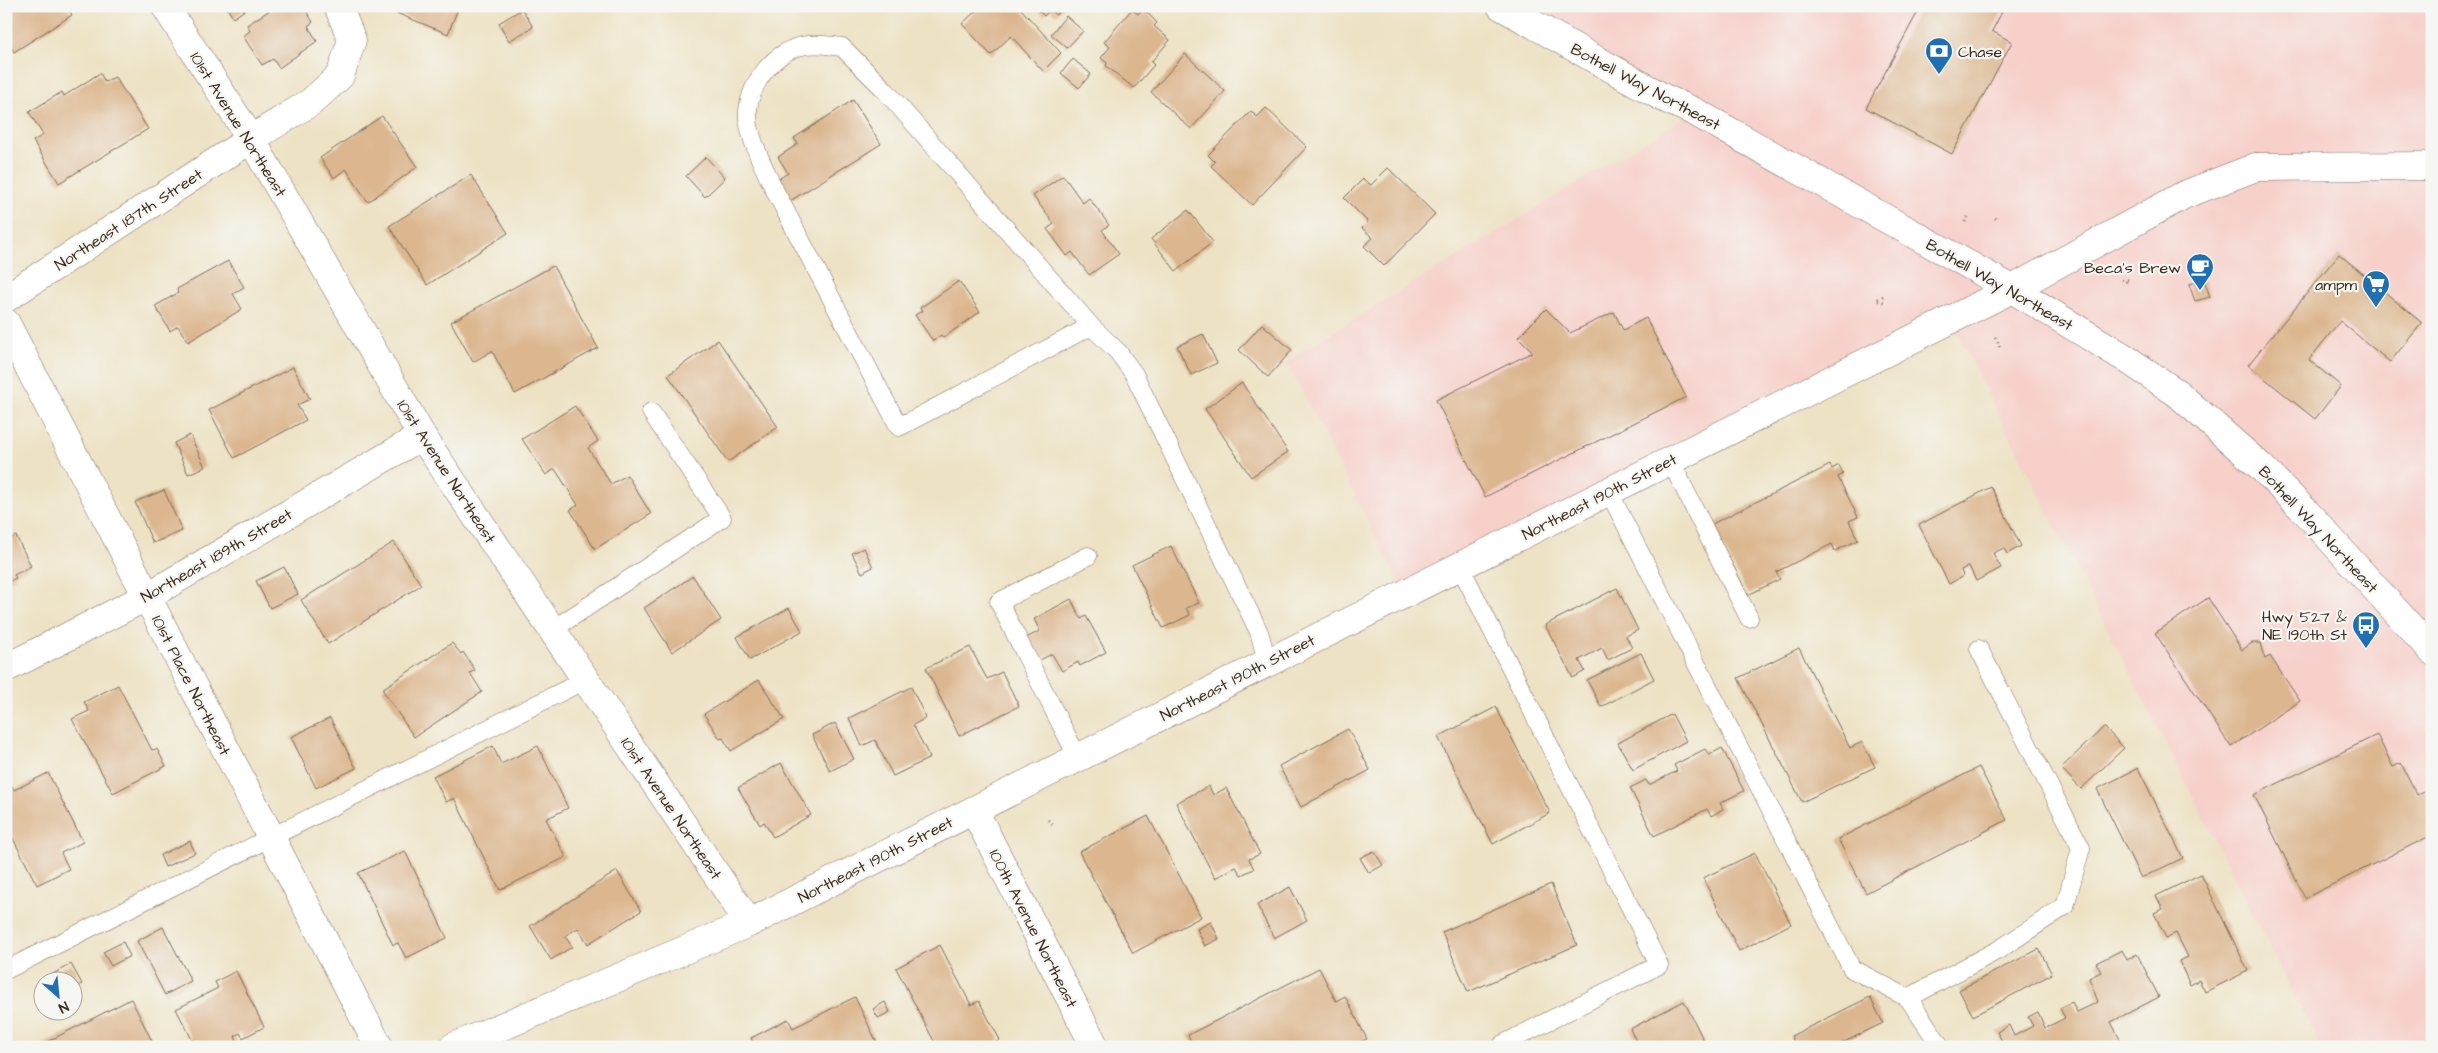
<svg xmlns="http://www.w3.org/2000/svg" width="2438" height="1053" font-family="'Architects Daughter',sans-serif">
<rect width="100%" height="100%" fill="#f6f6f2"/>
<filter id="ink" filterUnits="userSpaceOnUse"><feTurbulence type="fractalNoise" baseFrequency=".02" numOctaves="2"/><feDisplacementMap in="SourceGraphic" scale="10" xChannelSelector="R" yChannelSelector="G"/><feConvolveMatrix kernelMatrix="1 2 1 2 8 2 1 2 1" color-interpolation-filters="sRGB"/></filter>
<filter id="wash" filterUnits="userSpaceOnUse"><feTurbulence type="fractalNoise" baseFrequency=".0096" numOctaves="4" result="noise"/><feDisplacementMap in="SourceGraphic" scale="20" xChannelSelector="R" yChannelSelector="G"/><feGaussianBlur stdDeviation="1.12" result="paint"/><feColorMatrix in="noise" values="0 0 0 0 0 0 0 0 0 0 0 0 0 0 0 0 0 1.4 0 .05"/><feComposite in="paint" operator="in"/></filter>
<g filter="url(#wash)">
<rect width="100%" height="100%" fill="#ede2c4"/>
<path fill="#f7d0ca" d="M 1501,6 L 2432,6 L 2432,1047 L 2320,1047 L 1945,309 L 1405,594 L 1286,361 L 1694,112 Z"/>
<g id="blocks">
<path fill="#dbb68e" d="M 6,6 L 67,6 L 72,15 L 14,52 L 6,39 Z
M 226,6 L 251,6 L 233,18 Z
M 276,6 L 303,6 L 313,22 L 308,26 L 317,41 L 279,68 L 273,59 L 262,65 L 243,36 L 250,31 L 247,25 Z
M 379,6 L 459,6 L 448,34 Z
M 981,6 L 1018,6 L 1061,53 L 1043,71 L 1011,36 L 991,55 L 962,24 Z
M 1034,6 L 1064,6 L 1056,15 L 1050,10 L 1044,16 Z
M 1921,6 L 1946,6 L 1952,10 L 1954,6 L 1995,6 L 2003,10 L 1992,31 L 2012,42 L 1952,154 L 1866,108 Z
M 1143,8 L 1157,23 L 1154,26 L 1170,40 L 1151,62 L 1154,65 L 1134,88 L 1106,66 L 1107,63 L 1101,58 L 1110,47 L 1104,42 L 1132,9 L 1138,14 Z
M 522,9 L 533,27 L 509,41 L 499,23 Z
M 1066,16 L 1083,31 L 1067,48 L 1051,34 Z
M 1185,54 L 1225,91 L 1191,129 L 1151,92 Z
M 1073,59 L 1091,74 L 1079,88 L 1061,73 Z
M 100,73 L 105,82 L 115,77 L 148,129 L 59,183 L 33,141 L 43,135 L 29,112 L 62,92 L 64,96 Z
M 853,100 L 881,144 L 790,201 L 777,180 L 788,173 L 778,157 L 798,144 L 794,138 Z
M 1266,108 L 1307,147 L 1252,205 L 1211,166 L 1215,162 L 1208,155 L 1251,111 L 1257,117 Z
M 382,116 L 417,167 L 368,202 L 346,169 L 334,178 L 320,158 Z
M 706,157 L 725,178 L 705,197 L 686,176 Z
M 1388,168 L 1435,214 L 1384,266 L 1364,246 L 1373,238 L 1362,228 L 1368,222 L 1344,198 L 1363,179 L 1371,185 Z
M 471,175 L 508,233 L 427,285 L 389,226 Z
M 1063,175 L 1083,203 L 1089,198 L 1109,225 L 1102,230 L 1119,254 L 1089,275 L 1072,252 L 1067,256 L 1047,229 L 1054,224 L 1033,196 Z
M 1188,210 L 1213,242 L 1176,271 L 1151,239 Z
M 2339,254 L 2422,323 L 2390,362 L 2340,321 L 2309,360 L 2341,386 L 2315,419 L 2248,365 Z
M 228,261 L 244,287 L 233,294 L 242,309 L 188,342 L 178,326 L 170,331 L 155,306 L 178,293 L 177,289 Z
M 553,266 L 598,348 L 515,394 L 492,351 L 473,362 L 451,322 Z
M 2204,280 L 2210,297 L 2195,301 L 2189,284 Z
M 959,281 L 980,312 L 943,338 L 941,335 L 933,341 L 915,315 L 922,311 L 920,308 Z
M 1546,309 L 1570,333 L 1614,312 L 1623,330 L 1646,318 L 1686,397 L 1485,497 L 1436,400 L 1533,352 L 1518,337 Z
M 1262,324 L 1292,350 L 1268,377 L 1239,350 Z
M 1203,334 L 1217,363 L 1191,375 L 1177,346 Z
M 718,340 L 778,427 L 728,462 L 668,375 Z
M 293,367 L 310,399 L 297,405 L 306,420 L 234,458 L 209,410 Z
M 1242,383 L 1288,452 L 1251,477 L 1205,409 Z
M 575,406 L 598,441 L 588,448 L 611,484 L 627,475 L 651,514 L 595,549 L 570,510 L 578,505 L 555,469 L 546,475 L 522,439 Z
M 190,435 L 205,467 L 188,474 L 174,443 Z
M 1830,465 L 1832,469 L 1839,465 L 1843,474 L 1838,477 L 1858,517 L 1849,521 L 1858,540 L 1835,551 L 1832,544 L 1776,572 L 1780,579 L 1748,595 L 1712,524 Z
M 1991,487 L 2021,546 L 2007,554 L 2004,548 L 1993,553 L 2001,568 L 1976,581 L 1969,566 L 1961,570 L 1963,576 L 1949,584 L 1919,525 Z
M 164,490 L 182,531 L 153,543 L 135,502 Z
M 6,527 L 12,538 L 16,536 L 31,566 L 14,575 L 16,578 L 6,583 Z
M 394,542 L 421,585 L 328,644 L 301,600 Z
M 1171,546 L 1199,603 L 1186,608 L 1190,615 L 1163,628 L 1132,565 Z
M 864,548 L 873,567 L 862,573 L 852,553 Z
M 284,567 L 298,594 L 270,608 L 256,581 Z
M 693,576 L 721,620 L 672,652 L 644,608 Z
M 1617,588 L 1638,630 L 1626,636 L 1632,648 L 1608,660 L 1602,648 L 1579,660 L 1585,671 L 1573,678 L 1545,625 Z
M 2208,598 L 2242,650 L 2252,643 L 2261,643 L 2265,659 L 2270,656 L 2300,701 L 2231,747 L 2155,633 Z
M 1071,599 L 1081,619 L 1086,616 L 1106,652 L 1080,666 L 1078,662 L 1062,671 L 1052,654 L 1038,661 L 1026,638 L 1040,631 L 1034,619 Z
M 789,608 L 802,631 L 750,660 L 737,637 Z
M 452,643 L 461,654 L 463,652 L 475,670 L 470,673 L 482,692 L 414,737 L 382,689 Z
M 970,647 L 987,679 L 1002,672 L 1019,706 L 959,736 L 926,668 Z
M 1799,648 L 1850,748 L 1862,742 L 1875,767 L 1802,802 L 1738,678 Z
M 1641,653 L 1654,679 L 1601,707 L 1587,680 Z
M 759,680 L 784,719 L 731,751 L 723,738 L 720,739 L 704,714 Z
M 118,685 L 152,750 L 157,749 L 166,766 L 113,793 L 72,719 L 89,711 L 84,702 Z
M 911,687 L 926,718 L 913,725 L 930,758 L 893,776 L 875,740 L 862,746 L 849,718 Z
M 1496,707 L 1550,813 L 1493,844 L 1438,737 Z
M 1672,714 L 1686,741 L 1633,770 L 1618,743 Z
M 330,718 L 356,768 L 316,788 L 291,737 Z
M 835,723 L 854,759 L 830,771 L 812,735 Z
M 2104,727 L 2124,748 L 2081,789 L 2061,768 Z
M 1348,729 L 1370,770 L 1301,807 L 1279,766 Z
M 2377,735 L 2393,767 L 2401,763 L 2417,795 L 2427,790 L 2432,800 L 2432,835 L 2305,898 L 2254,795 Z
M 493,746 L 501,764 L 538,746 L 568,808 L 546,819 L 566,857 L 500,890 L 454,798 L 446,802 L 433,776 Z
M 1722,748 L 1744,791 L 1720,803 L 1723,809 L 1711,816 L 1707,809 L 1654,836 L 1630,788 L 1646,780 L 1649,785 L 1677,771 L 1674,765 L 1705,749 L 1709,755 Z
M 781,763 L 811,815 L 773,837 L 764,822 L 760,825 L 738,788 Z
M 1979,767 L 2007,820 L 1866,893 L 1838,839 Z
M 2138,768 L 2183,858 L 2141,878 L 2097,789 Z
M 48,773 L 83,842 L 61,853 L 69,869 L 37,885 L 6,825 L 6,787 L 11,784 L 14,790 Z
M 1209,786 L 1213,795 L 1226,788 L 1260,854 L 1249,859 L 1254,869 L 1241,875 L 1236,867 L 1215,878 L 1176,803 Z
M 1148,816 L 1201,917 L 1133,953 L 1079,852 Z
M 190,841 L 195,853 L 165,867 L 160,855 Z
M 405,851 L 447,938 L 406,958 L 398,943 L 393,945 L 358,873 Z
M 1374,851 L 1383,865 L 1369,873 L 1360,858 Z
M 1755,853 L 1791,924 L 1739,951 L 1703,878 Z
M 617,871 L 641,911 L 588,944 L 578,928 L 565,936 L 572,947 L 551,960 L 530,926 Z
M 2201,874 L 2248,971 L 2205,992 L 2199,980 L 2190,985 L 2179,961 L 2188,957 L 2176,933 L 2166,938 L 2154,913 L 2163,909 L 2156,896 Z
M 1551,884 L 1577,945 L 1468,992 L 1442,932 Z
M 1290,887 L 1307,920 L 1274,938 L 1257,905 Z
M 1211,922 L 1219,939 L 1205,946 L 1197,929 Z
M 163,927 L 191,981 L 165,995 L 137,941 Z
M 123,942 L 130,956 L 111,966 L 103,952 Z
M 940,945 L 971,1005 L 979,1001 L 1000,1040 L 987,1047 L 937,1047 L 896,968 Z
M 2039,949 L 2052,974 L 1973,1016 L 1959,990 Z
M 2122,950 L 2127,960 L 2137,954 L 2159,997 L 2111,1022 L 2124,1047 L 1991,1047 L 2002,1041 L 1997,1032 L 2009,1025 L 2014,1036 L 2033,1026 L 2028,1017 L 2038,1012 L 2045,1028 L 2065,1018 L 2060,1008 L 2072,1002 L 2077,1012 L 2098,1002 L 2089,978 L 2101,972 L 2096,963 Z
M 71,964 L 82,984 L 72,989 L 72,980 L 55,980 L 51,975 Z
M 1319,968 L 1336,1001 L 1345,996 L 1367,1039 L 1359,1043 L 1361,1047 L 1194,1047 L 1188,1035 Z
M 236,971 L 264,1027 L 243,1038 L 240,1033 L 235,1036 L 239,1047 L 196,1047 L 176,1009 L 218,988 L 215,982 Z
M 855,997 L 879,1047 L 755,1047 L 751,1038 L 788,1019 L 793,1028 Z
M 1870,997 L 1883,1023 L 1834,1047 L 1796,1047 L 1791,1036 Z
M 131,999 L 155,1047 L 37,1047 Z
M 1684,1001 L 1707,1047 L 1639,1047 L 1630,1029 Z
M 885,1002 L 890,1012 L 878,1018 L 873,1009 Z"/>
</g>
</g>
<g filter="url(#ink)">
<use href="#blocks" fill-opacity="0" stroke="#796a58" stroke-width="1"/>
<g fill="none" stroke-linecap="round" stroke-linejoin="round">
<g stroke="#796a58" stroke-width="19">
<path id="service" d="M 1091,326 L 899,427 L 776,193 C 766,172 750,141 748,118 C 746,86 775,48 808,45 C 819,43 832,46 842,47 L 884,89 L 1091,326 L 1118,352 L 1134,374 L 1259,632 L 1267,661
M 1670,460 L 1749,618
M 1609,492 L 1852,969 L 1908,998 L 1941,1047
M 1460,566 L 1659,965 L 1503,1044
M 552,630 L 722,518 L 651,412
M 1078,758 L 999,602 L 1088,556
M 6,970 L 585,680
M 1908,998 L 2000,949 L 2065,906 L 2081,848 L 1979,649"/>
</g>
<g stroke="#796a58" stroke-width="29">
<path id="minor" d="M 165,6 L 251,139 L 422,436 L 749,923
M 2256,167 L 2432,166
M 6,298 L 251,139 L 311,102 L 340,76 L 352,40 L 338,6
M 6,323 L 379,1047
M 6,668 L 146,597 L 422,436"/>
</g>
<g stroke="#796a58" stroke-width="29">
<path id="tertiary" d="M 974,810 L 1095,1047
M 453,1047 L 749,923 L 2012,289 L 2184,195 L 2256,167"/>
</g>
<g stroke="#796a58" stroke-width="29">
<path id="primary" d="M 1501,6 L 1664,98 L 1695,112 L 2012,289 L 2125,358 L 2177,393 L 2260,466 L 2307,513 L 2432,651"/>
</g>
<path stroke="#796a58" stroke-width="3" stroke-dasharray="1 4" stroke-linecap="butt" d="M 1995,218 L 1999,221
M 1965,222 L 1968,217
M 2122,279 L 2129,280 L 2122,284
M 1883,296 L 1876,300 L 1884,302
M 1995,337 L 2000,347
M 1048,820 L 1054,825"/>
<use href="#service" stroke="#fff" stroke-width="18"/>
<use href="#minor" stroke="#fff" stroke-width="28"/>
<use href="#tertiary" stroke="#fff" stroke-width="28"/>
<use href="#primary" stroke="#fff" stroke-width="28"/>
</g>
</g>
<defs>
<g id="bank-pin" transform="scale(1.4375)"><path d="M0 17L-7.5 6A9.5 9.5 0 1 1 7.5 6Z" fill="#1f6fb2" stroke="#f6f6f2"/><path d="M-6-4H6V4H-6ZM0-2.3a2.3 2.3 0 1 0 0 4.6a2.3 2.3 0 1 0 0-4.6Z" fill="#fff"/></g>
<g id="cafe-pin" transform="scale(1.4375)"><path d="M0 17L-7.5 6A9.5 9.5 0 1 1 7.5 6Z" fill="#1f6fb2" stroke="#f6f6f2"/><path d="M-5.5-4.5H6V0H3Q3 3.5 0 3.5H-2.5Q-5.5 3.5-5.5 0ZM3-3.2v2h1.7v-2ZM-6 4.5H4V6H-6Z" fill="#fff"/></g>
<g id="supermarket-pin" transform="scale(1.4375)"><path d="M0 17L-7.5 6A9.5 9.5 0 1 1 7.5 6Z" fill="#1f6fb2" stroke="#f6f6f2"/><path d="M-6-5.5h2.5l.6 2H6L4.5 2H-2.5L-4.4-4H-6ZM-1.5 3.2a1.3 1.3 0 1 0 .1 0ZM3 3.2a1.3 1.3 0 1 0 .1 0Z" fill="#fff"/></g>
<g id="bus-pin" transform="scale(1.4375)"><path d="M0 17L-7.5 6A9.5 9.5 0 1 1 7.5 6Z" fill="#1f6fb2" stroke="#f6f6f2"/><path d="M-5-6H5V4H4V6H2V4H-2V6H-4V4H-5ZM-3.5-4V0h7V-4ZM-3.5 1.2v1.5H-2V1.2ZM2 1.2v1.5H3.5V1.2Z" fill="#fff"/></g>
</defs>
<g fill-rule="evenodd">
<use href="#bank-pin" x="1939" y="51"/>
<use href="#cafe-pin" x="2200" y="267"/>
<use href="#supermarket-pin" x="2376" y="284"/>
<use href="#bus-pin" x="2366" y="625"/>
</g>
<g text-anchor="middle" stroke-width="4.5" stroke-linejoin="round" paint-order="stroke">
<g font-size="16" fill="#3b2a1e" stroke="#f6f6f2" text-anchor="end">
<text x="1958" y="57" text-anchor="start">Chase</text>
<text x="2181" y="273">Beca's Brew</text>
<text x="2357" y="290">ampm</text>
<text x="2347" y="622">Hwy 527 &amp;<tspan x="2347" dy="18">NE 190th St</tspan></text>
</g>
<g font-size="16" fill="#3b2a1e" stroke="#f6f6f2">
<text transform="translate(1646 86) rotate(28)" y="6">Bothell Way Northeast</text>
<text transform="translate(239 124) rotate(58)" y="6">101st Avenue Northeast</text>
<text transform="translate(128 219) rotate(-33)" y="6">Northeast 187th Street</text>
<text transform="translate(2000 284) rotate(30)" y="6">Bothell Way Northeast</text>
<text transform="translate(447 471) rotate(57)" y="6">101st Avenue Northeast</text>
<text transform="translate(1599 496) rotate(-27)" y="6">Northeast 190th Street</text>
<text transform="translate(2319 529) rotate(47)" y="6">Bothell Way Northeast</text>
<text transform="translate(216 555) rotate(-30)" y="6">Northeast 189th Street</text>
<text transform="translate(1237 677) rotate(-27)" y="6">Northeast 190th Street</text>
<text transform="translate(192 685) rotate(63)" y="6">101st Place Northeast</text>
<text transform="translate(672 808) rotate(56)" y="6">101st Avenue Northeast</text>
<text transform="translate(875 859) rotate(-27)" y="6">Northeast 190th Street</text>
<text transform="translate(1034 928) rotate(63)" y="6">100th Avenue Northeast</text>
</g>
</g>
<rect width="2438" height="1053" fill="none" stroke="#f6f6f2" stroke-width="25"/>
<g transform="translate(58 996) rotate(153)"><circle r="24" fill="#f6f6f2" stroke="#aba49d"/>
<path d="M0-4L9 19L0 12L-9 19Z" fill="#1f6fb2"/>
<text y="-8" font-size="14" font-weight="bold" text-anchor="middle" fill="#3b2a1e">N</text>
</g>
</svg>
